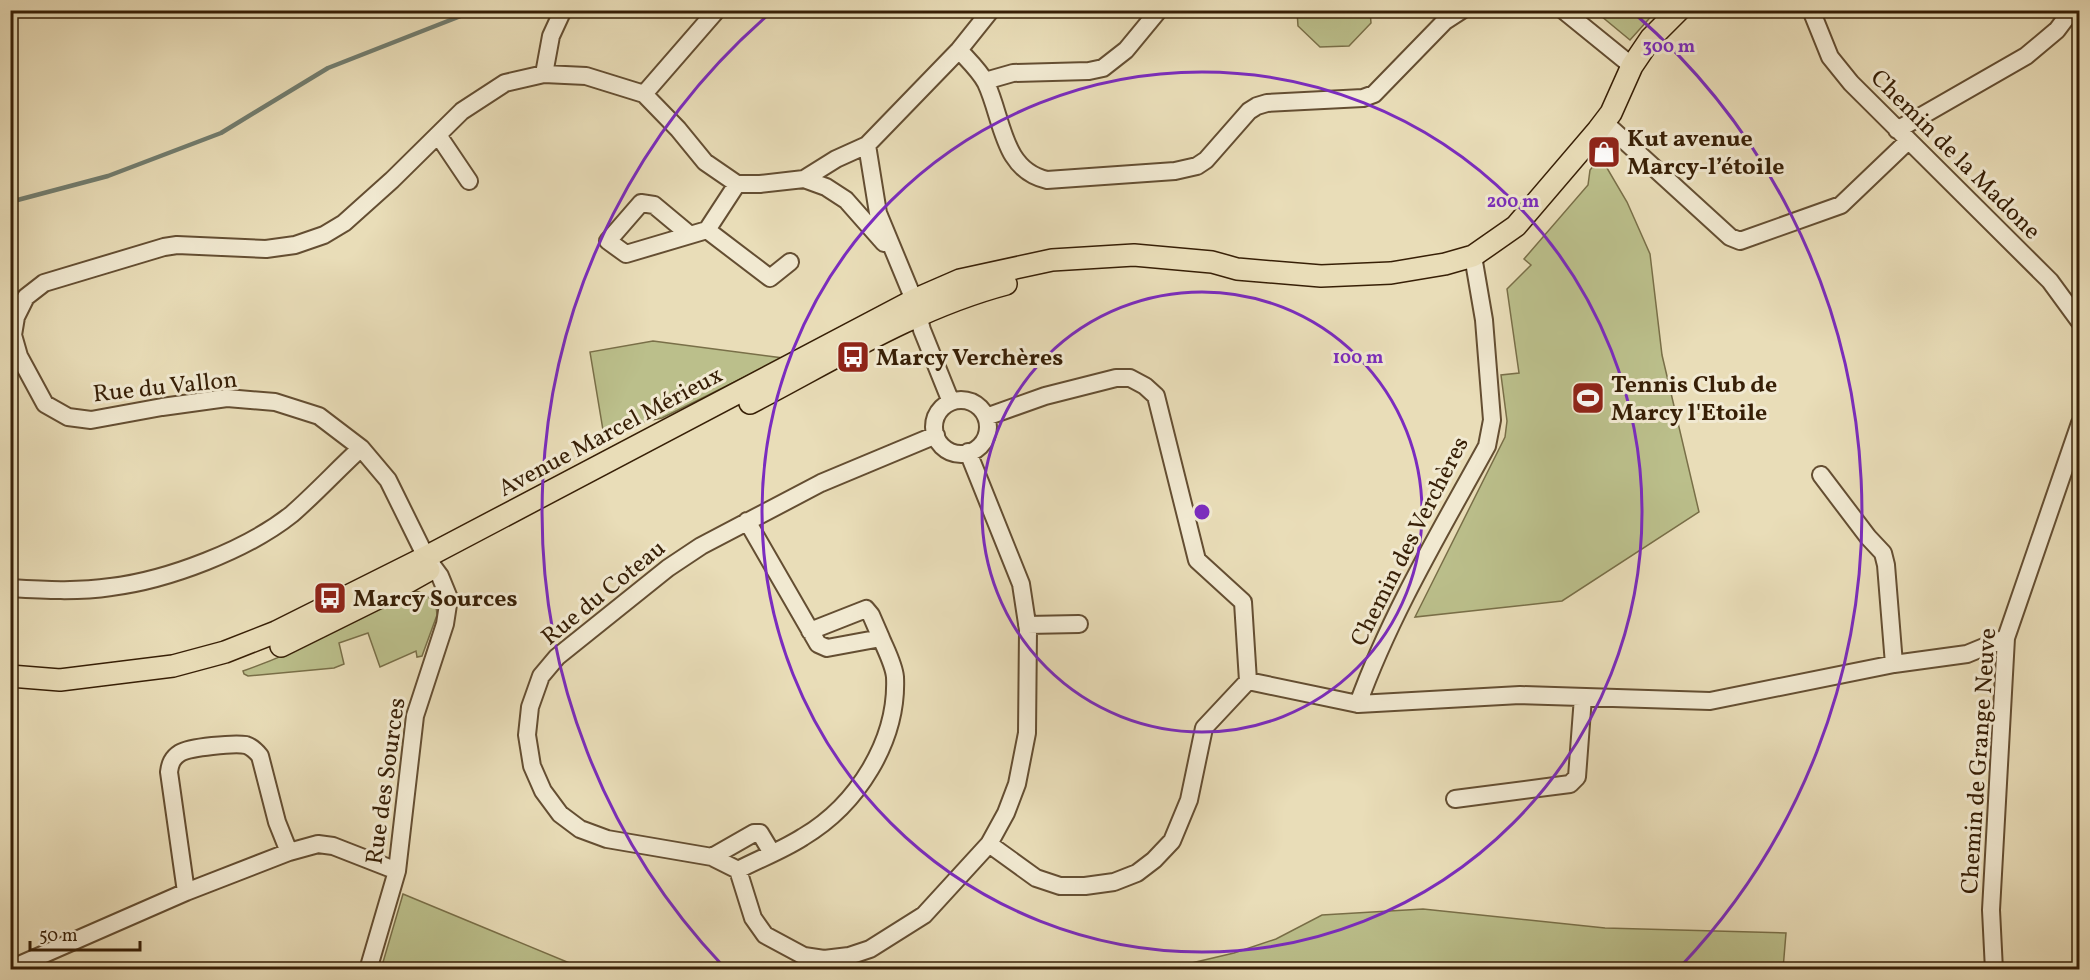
<svg xmlns="http://www.w3.org/2000/svg" width="2090" height="980" font-family="Vollkorn,serif">
<rect width="100%" height="100%" fill="#e9ddb8"/>
<filter id="stains"><feTurbulence type="fractalNoise" baseFrequency=".00333" numOctaves="4"/><feColorMatrix values="0 0 0 0 .2 0 0 0 0 .09 0 0 0 0 .02 0 0 0 .5 -.17"/></filter>
<radialGradient id="worn" r=".72"><stop offset=".6" stop-color="#630" stop-opacity="0"/><stop offset="1" stop-color="#630" stop-opacity=".3"/></radialGradient>
<path fill="#bbbf8b" stroke="#796f48" stroke-width="1.5" d="M 1297,11 L 1370,11 L 1371,23 L 1349,46 L 1320,47 L 1298,26 Z
M 1595,11 L 1656,11 L 1630,40 Z
M 1598,160 L 1607,168 L 1627,202 L 1650,254 L 1662,355 L 1699,512 L 1562,601 L 1415,617 L 1505,437 L 1507,421 L 1501,375 L 1519,373 L 1507,289 L 1531,265 L 1524,259 L 1588,185 L 1590,170 Z
M 653,341 L 783,358 L 662,418 L 603,430 L 590,352 Z
M 416,591 C 428,595 437,601 437,615 L 422,656 L 417,657 L 416,651 L 380,667 L 368,633 L 339,643 L 344,664 L 334,668 L 248,676 L 244,674 L 243,671 C 300,651 352,623 405,595 Z
M 403,894 L 584,969 L 381,969 Z
M 1423,909 L 1605,928 L 1786,933 L 1783,969 L 1166,969 L 1234,953 L 1276,939 L 1322,915 Z"/>
<g fill="none" stroke-linecap="round" stroke-linejoin="round">
<path stroke="#727d6f" stroke-width="4.5" d="M 10,202 L 108,176 L 221,133 L 328,68 L 476,10"/>
<g stroke="#644e32" stroke-width="20">
<path id="minor" d="M 1563,10 L 1632,66
M 1811,10 L 1830,57 L 1851,83 L 2050,281 L 2080,322
M 959,50 C 968,60 980,71 986,83 C 1003,119 1002,170 1047,180 L 1175,171 L 1197,166 L 1206,160 L 1249,111 L 1257,106 L 1267,103 L 1363,98 L 1374,94 L 1445,21 L 1462,10
M 544,74 L 551,36 L 563,10
M 985,81 L 1013,73 L 1089,71 L 1103,68 L 1126,50 L 1159,10
M 644,94 L 717,10
M 1604,122 L 1730,237 L 1740,241 L 1841,205 L 1908,141
M 1897,130 L 2026,56 L 2057,30 L 2072,10
M 438,135 L 469,181
M 867,145 L 878,213 L 914,300 L 922,330 L 951,402
M 804,179 L 826,187 L 846,200 L 884,243
M 707,230 L 770,278 L 790,262
M 690,235 L 654,205 L 641,203 L 608,241 L 626,254 L 707,230 L 737,184
M934 427a27 27 0 1 1 54 0a27 27 0 1 1-54 0Z
M 986,417 L 1045,396 L 1116,378 L 1130,378 L 1145,386 L 1156,396 L 1197,560 L 1243,602 L 1248,681 L 1358,704 L 1520,695 L 1710,701 L 1894,664 L 1967,654 L 2006,638
M 1821,475 L 1868,537 L 1883,553 L 1886,565 L 1894,664
M 10,588 C 44,590 78,592 111,587 C 168,580 247,550 292,514 C 316,493 338,469 361,448
M 1027,625 L 1079,624
M 810,631 L 866,609 L 871,615 L 881,638
M 1358,704 C 1391,613 1441,530 1487,446 L 1492,420 L 1484,320 L 1473,256
M 1455,799 L 1570,784 L 1577,777 L 1583,697
M 989,844 L 1036,878 L 1060,886 L 1085,886 L 1114,882 L 1137,873 L 1154,860 L 1172,841 L 1189,800 L 1204,728 L 1248,681
M 712,857 L 754,833 L 760,833 L 772,853
M 738,870 L 712,857 L 607,839 L 580,829 L 560,814 L 543,791 L 532,766 L 527,735 L 530,707 L 541,676 L 557,657 L 668,568 L 701,546 L 821,483 L 936,435
M 738,870 L 753,918 L 765,935 L 804,956 L 824,959 L 849,956 L 870,949 L 924,915 L 989,844 L 1006,813 L 1017,784 L 1027,733 L 1028,630 L 1021,584 L 968,452
M 738,870 C 759,859 783,850 803,837 C 857,805 898,741 895,677 C 894,665 886,650 881,638 L 827,648 L 818,644 L 747,521
M 186,892 L 169,772 C 170,764 172,758 180,753 C 190,747 234,743 246,745 C 252,747 256,751 260,756 L 277,822 L 289,852
M 10,969 L 186,892 L 289,852 L 318,844 L 333,846 L 397,871
M 368,970 L 397,871 L 415,716 L 445,624 L 449,598 L 440,576 L 426,557 L 388,480 L 361,448 L 319,416 L 275,402 L 227,398 L 162,407 L 91,420 L 68,417 L 45,404 L 19,356 L 13,335 L 16,317 L 26,297 L 44,283 L 164,247 L 177,245 L 266,249 L 295,245 L 324,235 L 344,223 L 392,180 L 462,111 L 505,83 L 544,74 L 586,76 L 644,94 L 678,129 L 705,162 L 737,184 L 760,184 L 804,179 L 836,159 L 867,145 L 959,50 L 991,10
M 1994,970 L 1991,910 L 2006,638 L 2080,423"/>
</g>
<g stroke="#371f06" stroke-width="24">
<path id="major" d="M 750,403 C 833,360 915,308 1006,284
M 281,646 L 388,593 L 429,570
M 10,676 L 60,680 L 173,666 L 225,652 L 276,632 L 426,557 L 914,300 L 960,280 L 1052,260 L 1134,255 L 1212,262 L 1237,269 L 1321,276 L 1391,273 L 1445,264 L 1473,256 L 1516,226 L 1598,130 L 1611,113 L 1632,66 L 1651,38 L 1679,10"/>
</g>
<use href="#minor" stroke="#f1e9d1" stroke-width="16"/>
<use href="#major" stroke="#e9ddb8" stroke-width="21"/>
</g>
<g fill="none" stroke="#7b2cbf" stroke-width="3">
<circle cx="1202" cy="512" r="220"/>
<circle cx="1202" cy="512" r="440"/>
<path d="M723 966A660 660 0 0 1 769 14M1635 14A660 660 0 0 1 1681 966"/>
</g>
<defs>
<g id="shop-square" transform="scale(1.725)"><rect x="-9" y="-9" width="18" height="18" rx="4" fill="#8f2418" stroke="#f1e9d1"/><path d="M-5-2.5h2.3a2.7 3.5 0 0 1 5.4 0H5L5.5 6h-11ZM-1.5-2.5h3a1.5 2.3 0 0 0-3 0Z" fill="#fff"/></g>
<g id="bus-square" transform="scale(1.725)"><rect x="-9" y="-9" width="18" height="18" rx="4" fill="#8f2418" stroke="#f1e9d1"/><path d="M-5-6H5V4H4V6H2V4H-2V6H-4V4H-5ZM-3.5-4V0h7V-4ZM-3.5 1.2v1.5H-2V1.2ZM2 1.2v1.5H3.5V1.2Z" fill="#fff"/></g>
<g id="stadium-square" transform="scale(1.725)"><rect x="-9" y="-9" width="18" height="18" rx="4" fill="#8f2418" stroke="#f1e9d1"/><path d="M0-5a6.5 5 0 1 0 0 10a6.5 5 0 1 0 0-10ZM-3.5-1.8h7v3.6h-7Z" fill="#fff"/></g>
</defs>
<g fill-rule="evenodd">
<use href="#shop-square" x="1604" y="152"/>
<use href="#bus-square" x="853" y="357"/>
<use href="#stadium-square" x="1588" y="398"/>
<use href="#bus-square" x="330" y="598"/>
</g>
<g text-anchor="middle" stroke-width="6" stroke-linejoin="round" paint-order="stroke">
<g font-size="24" font-weight="bold" fill="#371f06" stroke="#f1e9d1" text-anchor="start">
<text x="1627" y="146">Kut avenue<tspan x="1627" dy="28">Marcy-l’étoile</tspan></text>
<text x="876" y="365">Marcy Verchères</text>
<text x="1611" y="392">Tennis Club de<tspan x="1611" dy="28">Marcy l'Etoile</tspan></text>
<text x="353" y="606">Marcy Sources</text>
</g>
<g font-size="24" fill="#371f06" stroke="#f1e9d1">
<text transform="translate(1956 154) rotate(45)" y="8">Chemin de la Madone</text>
<text transform="translate(165 386) rotate(-6)" y="8">Rue du Vallon</text>
<text transform="translate(610 431) rotate(-28)" y="8">Avenue Marcel Mérieux</text>
<text transform="translate(1409 541) rotate(-63)" y="8">Chemin des Verchères</text>
<text transform="translate(603 592) rotate(-39)" y="8">Rue du Coteau</text>
<text transform="translate(1978 761) rotate(-86)" y="8">Chemin de Grange Neuve</text>
<text transform="translate(385 781) rotate(-82)" y="8">Rue des Sources</text>
</g>
</g>
<circle cx="1202" cy="512" r="9" fill="#7b2cbf" stroke="#f1e9d1" stroke-width="3"/>
<g font-size="18" text-anchor="middle" font-weight="bold" fill="#7b2cbf" stroke="#f1e9d1" stroke-width="6" stroke-linejoin="round" paint-order="stroke">
<text x="1669" y="52">300 m</text>
<text x="1513" y="207">200 m</text>
<text x="1358" y="363">100 m</text>
</g>
<rect width="2090" height="980" fill="none" stroke="#e9ddb8" stroke-width="36"/>
<rect x="12" y="12" width="2066" height="956" fill="none" stroke="#371f06" stroke-width="3"/>
<rect x="18" y="18" width="2054" height="944" fill="none" stroke="#371f06" stroke-width="1.5"/>
<path d="M30 941v9h110v-9" fill="none" stroke="#371f06" stroke-width="3"/>
<text x="39" y="941" font-size="18" fill="#371f06" stroke="#f1e9d1" stroke-width="4.5" paint-order="stroke">50 m</text>
<rect width="100%" height="100%" filter="url(#stains)"/>
<rect width="100%" height="100%" fill="url(#worn)"/>
</svg>
